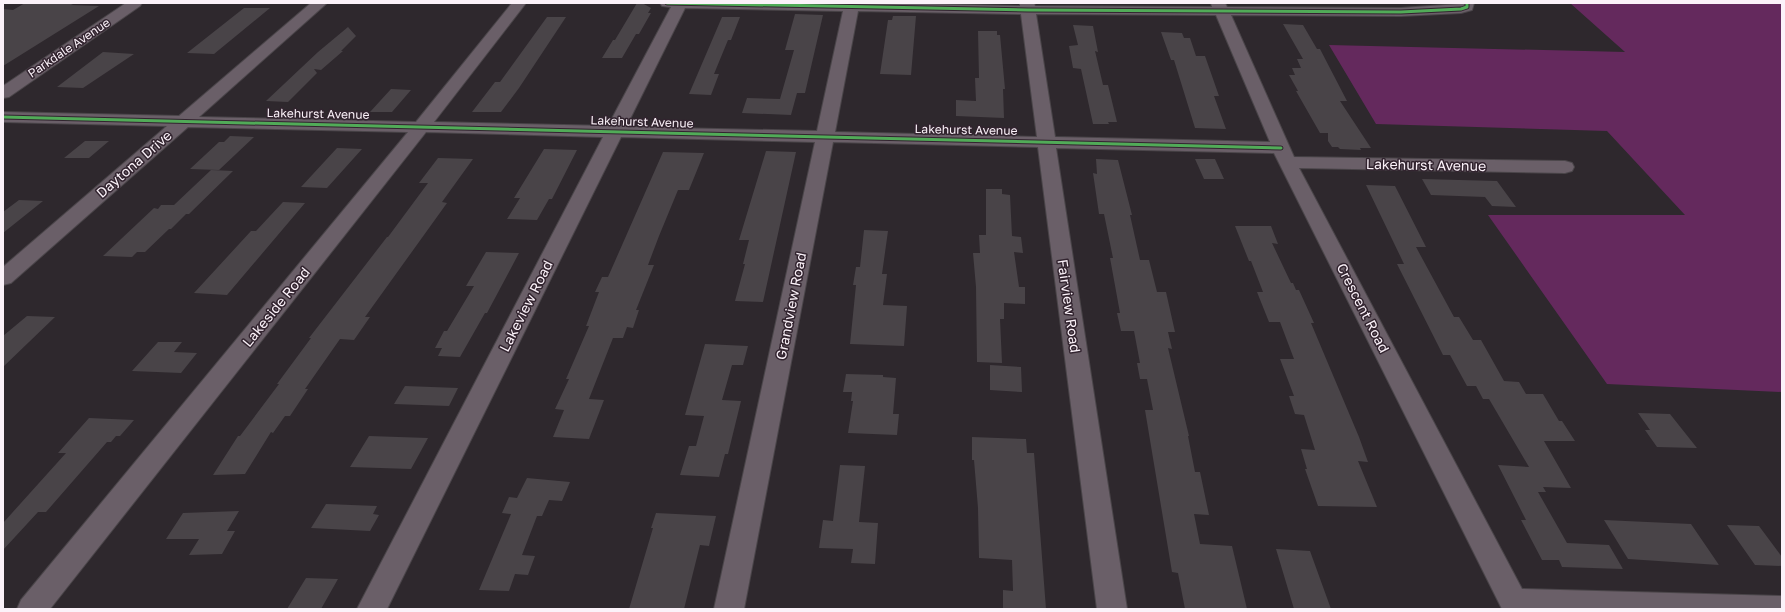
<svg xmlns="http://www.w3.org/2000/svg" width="1785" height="612" font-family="'Golos Text',sans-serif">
<rect width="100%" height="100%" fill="#2e282d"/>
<path fill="#64295d" d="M 1570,3 L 1782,3 L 1782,392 L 1607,384 L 1488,215 L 1685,215 L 1607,131 L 1376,124 L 1329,45 L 1625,52 Z"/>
<path fill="#494448" d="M 25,3 L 73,4 L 71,5 L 99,6 L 3,66 L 3,9 L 13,10 Z
M 637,3 L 642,3 L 651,8 L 648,13 L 651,13 L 639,34 L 636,34 L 622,58 L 602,58 L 613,40 L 615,40 Z
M 244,8 L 270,8 L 214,54 L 187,53 Z
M 795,14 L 823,15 L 805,93 L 797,93 L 791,115 L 742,113 L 747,98 L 780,99 L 794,50 L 785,50 Z
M 893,16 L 916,16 L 911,75 L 880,74 L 888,20 L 892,20 Z
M 547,17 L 566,17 L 519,88 L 501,112 L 472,112 L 495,82 L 500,82 Z
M 722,17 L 740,17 L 731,40 L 728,40 L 714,74 L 719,74 L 711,95 L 689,94 Z
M 1283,24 L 1303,25 L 1317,49 L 1320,49 L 1347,101 L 1340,101 L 1371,148 L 1360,148 L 1361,150 L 1340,149 L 1338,147 L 1332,147 L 1328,141 L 1328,133 L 1320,133 L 1296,91 L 1298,91 L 1289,75 L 1295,75 L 1292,68 L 1301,68 L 1297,59 L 1303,59 Z
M 1073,25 L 1093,26 L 1098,52 L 1095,51 L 1103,85 L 1108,85 L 1117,122 L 1108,122 L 1109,124 L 1093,124 L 1081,69 L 1073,68 L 1069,46 L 1078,45 Z
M 348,27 L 356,36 L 341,51 L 343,51 L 321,70 L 314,69 L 317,73 L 288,102 L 266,101 L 318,52 Z
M 978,31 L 997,31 L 997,35 L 1000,35 L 1005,89 L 1003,89 L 1004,118 L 956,116 L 956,100 L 976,101 L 975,78 L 979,78 Z
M 1161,32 L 1182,33 L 1184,38 L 1190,38 L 1196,56 L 1205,56 L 1219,96 L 1214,96 L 1226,129 L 1195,128 L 1174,60 L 1171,60 Z
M 103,52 L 134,54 L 83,88 L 57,87 Z
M 391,89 L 411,90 L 392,112 L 370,112 Z
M 230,136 L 254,137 L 219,170 L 190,169 L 219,142 L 224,142 Z
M 85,141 L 109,141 L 89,158 L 64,158 Z
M 337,148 L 362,149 L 327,188 L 301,187 Z
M 544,149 L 577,150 L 552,199 L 549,199 L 537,220 L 507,219 L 520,198 L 514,198 Z
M 766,151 L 796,152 L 763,302 L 735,301 L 745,264 L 743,264 L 749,240 L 739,240 Z
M 663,152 L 704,153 L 689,190 L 678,190 L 659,236 L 648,265 L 654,265 L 636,310 L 639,310 L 633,328 L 627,327 L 623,338 L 613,338 L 589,399 L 604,400 L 589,439 L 553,437 L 564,410 L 555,409 L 569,379 L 566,379 L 589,326 L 586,326 L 599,292 L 595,292 L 602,277 L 608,277 Z
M 438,158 L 473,159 L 442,202 L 447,203 L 365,317 L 370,317 L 354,340 L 340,339 L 305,389 L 308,389 L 290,416 L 285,416 L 273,433 L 271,432 L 245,474 L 213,475 L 238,436 L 240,436 L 279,384 L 277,384 L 311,338 L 309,338 L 387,237 L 388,237 L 428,183 L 419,183 Z
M 1096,159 L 1118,160 L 1132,215 L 1130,215 L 1140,260 L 1149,260 L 1157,292 L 1166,292 L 1175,332 L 1168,332 L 1172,349 L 1168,348 L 1189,436 L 1188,436 L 1195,472 L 1200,472 L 1209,515 L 1194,514 L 1200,544 L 1232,546 L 1247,609 L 1185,609 L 1178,573 L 1172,572 L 1145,410 L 1153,410 L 1147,379 L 1140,379 L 1137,363 L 1140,363 L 1134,331 L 1121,331 L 1117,313 L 1120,313 L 1110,258 L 1113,258 L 1104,214 L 1099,214 L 1093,173 L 1097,174 Z
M 1195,159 L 1215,159 L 1224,179 L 1204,179 Z
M 211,170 L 233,171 L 189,214 L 186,214 L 171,229 L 169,229 L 145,252 L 137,252 L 132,257 L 103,256 L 154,208 L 158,209 L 161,205 L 174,205 Z
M 1422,179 L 1497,181 L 1516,207 L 1492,206 L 1485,197 L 1431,195 Z
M 1366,185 L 1395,186 L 1426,247 L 1416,247 L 1454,317 L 1459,317 L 1473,340 L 1481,340 L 1504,381 L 1519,382 L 1526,394 L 1543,394 L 1559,421 L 1562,421 L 1575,441 L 1544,441 L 1571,488 L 1543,487 L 1546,492 L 1538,492 L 1567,543 L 1609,545 L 1623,569 L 1562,567 L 1559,560 L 1542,560 L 1521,520 L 1526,520 L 1498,465 L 1529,467 L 1489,399 L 1483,399 L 1476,386 L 1467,386 L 1450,355 L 1443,355 L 1397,264 L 1404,264 Z
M 986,189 L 1002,189 L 1002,194 L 1010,195 L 1012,236 L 1021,237 L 1023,253 L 1014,252 L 1019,287 L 1025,287 L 1025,304 L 1004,303 L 1004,319 L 1000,319 L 1002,363 L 977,362 L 976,287 L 973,253 L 980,253 L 979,235 L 986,235 Z
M 19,200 L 43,201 L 3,233 L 3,212 Z
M 283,202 L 305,203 L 227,295 L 194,293 L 251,231 L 256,231 Z
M 1235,226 L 1271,226 L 1278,244 L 1272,243 L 1291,283 L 1293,283 L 1296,290 L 1299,290 L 1314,323 L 1311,323 L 1359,437 L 1368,462 L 1358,461 L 1377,507 L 1318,506 L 1305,469 L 1307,469 L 1301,449 L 1315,450 L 1304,415 L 1295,414 L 1289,396 L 1294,396 L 1280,359 L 1294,359 L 1280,322 L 1269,322 L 1257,292 L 1263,292 L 1251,261 L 1249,261 Z
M 864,230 L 888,231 L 882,274 L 887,274 L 883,305 L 907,306 L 904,346 L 850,344 L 856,285 L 853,285 L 856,267 L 860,267 Z
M 486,252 L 519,253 L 487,313 L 485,313 L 460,357 L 438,356 L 442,348 L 435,348 L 444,331 L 447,331 L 474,286 L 466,286 Z
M 27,316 L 55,317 L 3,367 L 3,336 Z
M 158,342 L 182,342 L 174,352 L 197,353 L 181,373 L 132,371 Z
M 705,344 L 748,346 L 743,365 L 732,365 L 722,400 L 741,401 L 728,454 L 725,454 L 719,477 L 680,475 L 689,446 L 696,446 L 704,416 L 685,415 Z
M 990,365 L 1021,367 L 1022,392 L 990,390 Z
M 846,374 L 883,375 L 883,377 L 896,378 L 893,414 L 899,414 L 897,435 L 848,433 L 853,401 L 851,401 L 852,392 L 843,392 Z
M 405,386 L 458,388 L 449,406 L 394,404 Z
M 1638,413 L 1670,414 L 1697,448 L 1657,447 L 1645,430 L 1650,430 Z
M 89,418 L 134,420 L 120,436 L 116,436 L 111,442 L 107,442 L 46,512 L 38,512 L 3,550 L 3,523 L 66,453 L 58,453 Z
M 369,436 L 428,438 L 411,469 L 350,467 Z
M 972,437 L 1026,439 L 1027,453 L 1034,453 L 1046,609 L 1003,609 L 1003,590 L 1013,591 L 1012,560 L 979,558 L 978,508 L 974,460 L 972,460 Z
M 840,465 L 865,466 L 859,522 L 878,523 L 875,564 L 851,563 L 853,549 L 819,548 L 823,520 L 833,521 Z
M 527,478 L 570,482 L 562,501 L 549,500 L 542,516 L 537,516 L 522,555 L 535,556 L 528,575 L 515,574 L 509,591 L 479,590 L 511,514 L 502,513 L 509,497 L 517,498 Z
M 326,504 L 377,506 L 373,514 L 379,515 L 370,531 L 311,528 Z
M 239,511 L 227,531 L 235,531 L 222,554 L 189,555 L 199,539 L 166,539 L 183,513 Z
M 656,513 L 716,516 L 709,546 L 700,545 L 684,609 L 629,609 L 653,528 L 651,528 Z
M 1604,520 L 1691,524 L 1719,565 L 1628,559 Z
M 1727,525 L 1759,526 L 1782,557 L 1782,566 L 1755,565 Z
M 1276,549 L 1310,551 L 1331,609 L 1294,609 Z
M 306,578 L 338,579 L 321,609 L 287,609 Z"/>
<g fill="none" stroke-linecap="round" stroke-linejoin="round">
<g stroke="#4a4549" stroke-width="2">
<path id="minor" d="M 126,3 L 142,3 L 140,6 L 9,97 L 3,98 L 3,86 Z
M 311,3 L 327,3 L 199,117 L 416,122 L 512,3 L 526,3 L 434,122 L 608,126 L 671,7 L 662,6 L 660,3 L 888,3 L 1020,6 L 1020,3 L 1034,3 L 1035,6 L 1212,7 L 1211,3 L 1225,3 L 1227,7 L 1401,8 L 1474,3 L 1472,10 L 1461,13 L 1401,16 L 1231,15 L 1294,157 L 1565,161 L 1572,163 L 1574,167 L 1572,171 L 1565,173 L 1299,168 L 1522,589 L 1782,596 L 1782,609 L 1502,609 L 1274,153 L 1056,148 L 1127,609 L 1097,609 L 1038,147 L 833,142 L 744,609 L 714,609 L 815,142 L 621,137 L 387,609 L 357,609 L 603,137 L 426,132 L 50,609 L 17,609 L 21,600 L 408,132 L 188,127 L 11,283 L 3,285 L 3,267 L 167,126 L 3,122 L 3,112 L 179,116 ZM 685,8 L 843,11 L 817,131 L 626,127 ZM 858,11 L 1021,14 L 1037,137 L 835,132 ZM 1036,14 L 1216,15 L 1270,142 L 1055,137 Z"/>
</g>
<use href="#minor" fill="#6a5f68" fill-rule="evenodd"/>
<g stroke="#32242f" stroke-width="5">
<path id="cycleway" d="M 667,3 L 1028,10 L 1401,12 L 1461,9 L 1467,7 L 1467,3
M 3,117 L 1281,148"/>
</g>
<use href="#cycleway" stroke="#51ab58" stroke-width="3"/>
</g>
<g text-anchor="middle" stroke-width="3" stroke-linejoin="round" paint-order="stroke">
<g font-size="12" fill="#fbf2f9" stroke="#32242f">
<text transform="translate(69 48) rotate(-34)" y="4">Parkdale Avenue</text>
<text transform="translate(318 114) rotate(1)" y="4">Lakehurst Avenue</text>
<text transform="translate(642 122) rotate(2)" y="4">Lakehurst Avenue</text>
<text transform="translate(966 130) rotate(1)" y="4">Lakehurst Avenue</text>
</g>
<g font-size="14" fill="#fbf2f9" stroke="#32242f">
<text transform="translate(134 164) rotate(-41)" y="5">Daytona Drive</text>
<text transform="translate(1426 165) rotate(1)" y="5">Lakehurst Avenue</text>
<text transform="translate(526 306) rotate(-63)" y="5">Lakeview Road</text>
<text transform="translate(791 306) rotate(-79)" y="5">Grandview Road</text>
<text transform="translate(1069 306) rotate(82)" y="5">Fairview Road</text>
<text transform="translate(276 307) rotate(-51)" y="5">Lakeside Road</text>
<text transform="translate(1363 308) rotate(63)" y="5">Crescent Road</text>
</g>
</g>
<rect width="1785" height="612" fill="none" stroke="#fbf2f9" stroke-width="8"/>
</svg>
